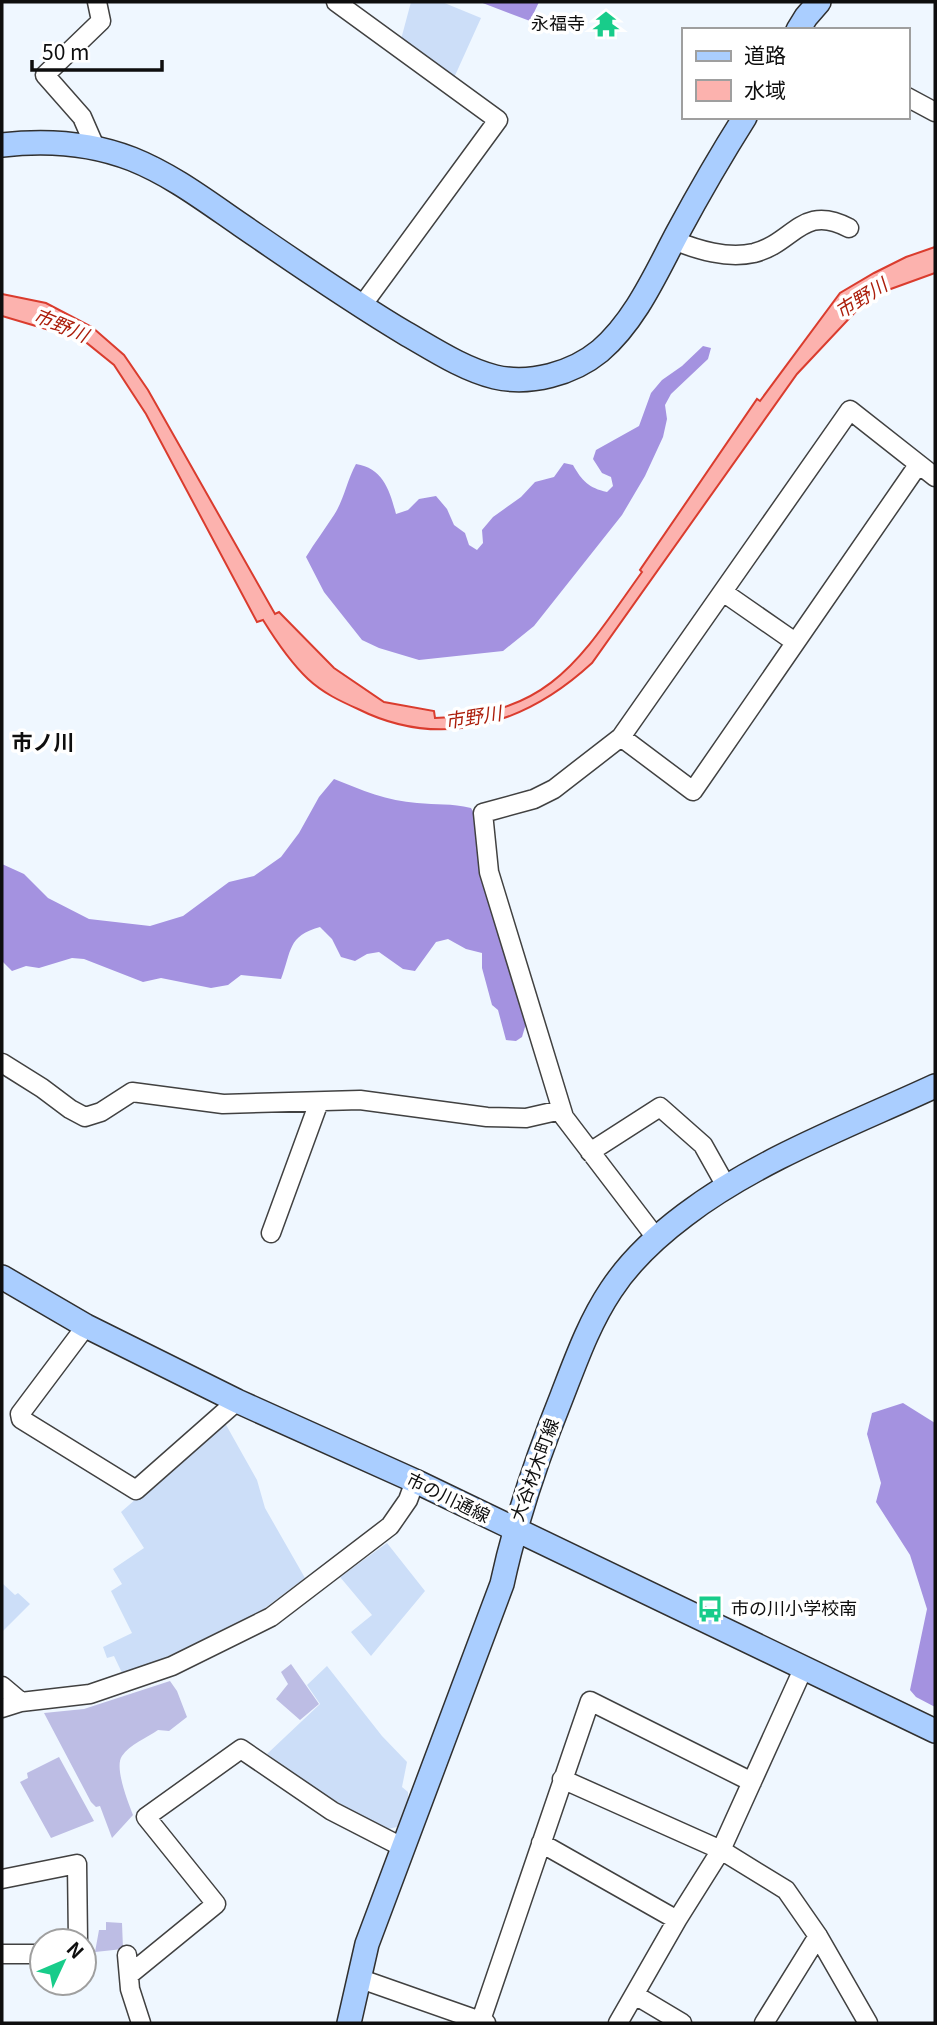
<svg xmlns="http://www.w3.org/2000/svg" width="937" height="2025" font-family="Georgia,'Noto Sans JP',serif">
<rect width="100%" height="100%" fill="#eff7ff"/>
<path fill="#ccdef8" d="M 411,2 L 442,2 L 481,18 L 453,80 L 400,43 Z
M 223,1423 L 225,1423 L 257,1480 L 265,1508 L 305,1578 L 261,1611 L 169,1656 L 123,1675 L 114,1656 L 107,1658 L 103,1647 L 132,1633 L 111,1591 L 122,1584 L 113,1569 L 144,1548 L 121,1512 Z
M 387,1543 L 425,1591 L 371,1656 L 351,1632 L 372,1615 L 340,1577 Z
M 2,1583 L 15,1595 L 18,1593 L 30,1604 L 2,1632 Z
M 327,1666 L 382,1736 L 407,1762 L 402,1787 L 408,1792 L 408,1804 L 397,1827 L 383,1830 L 318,1790 L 267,1754 L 320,1704 L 307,1685 Z"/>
<path fill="#a492e0" d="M 480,2 L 539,2 L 530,21 Z
M 703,346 L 711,348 L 708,359 L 671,394 L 665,405 L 667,419 L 663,437 L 645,476 L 622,515 L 534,626 L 503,651 L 419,660 L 379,648 L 362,640 L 324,592 L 306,557 C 315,542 325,529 334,515 C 344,500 347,480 356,464 C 383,468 390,491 396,514 L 408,510 L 419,499 L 436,496 L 447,509 L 454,525 L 465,533 L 469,545 L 477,550 L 483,543 L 482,530 L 493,517 L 521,497 L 535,482 L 554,477 L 564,463 L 573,465 C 582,481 589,488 607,492 L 613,486 L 611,477 L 602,473 L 593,459 L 596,450 L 639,426 L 651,393 L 662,380 L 682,366 Z
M 334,779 C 361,790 388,801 417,803 C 437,805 451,803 471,808 L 477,819 L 528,1017 L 522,1037 L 516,1041 L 506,1040 L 498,1010 L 492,1005 L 482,968 L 482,953 L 466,949 L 448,939 L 436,942 L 415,971 L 403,969 L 379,952 L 367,954 L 355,961 L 341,957 L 332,939 L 320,927 C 287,936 292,951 281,979 L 241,975 L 228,985 L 211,988 L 161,978 L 143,982 L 84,959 L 72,958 L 39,968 L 26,966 L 12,971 L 2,961 L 2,864 L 24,874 L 48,898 L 89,919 L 150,926 L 183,916 L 229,882 L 254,876 L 281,857 L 299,833 L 319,797 Z
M 903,1403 L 935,1423 L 935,1707 L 916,1697 L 910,1690 L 927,1609 L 910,1555 L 876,1502 L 881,1483 L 867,1434 L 872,1413 Z"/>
<path fill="#bdbde4" d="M 291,1664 L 319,1704 L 300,1720 L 276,1699 L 288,1684 L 281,1672 Z
M 170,1681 L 177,1691 L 187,1717 L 169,1731 L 158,1730 C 148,1737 129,1745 122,1756 C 114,1767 128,1802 133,1815 L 112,1838 L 100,1806 L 96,1807 L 91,1802 L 44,1713 L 84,1709 Z
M 59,1757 L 94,1821 L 51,1838 L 20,1782 L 28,1778 L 27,1773 Z
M 106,1922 L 122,1923 L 123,1949 L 95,1952 L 99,1930 L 106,1930 Z"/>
<path fill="#fcb2ae" stroke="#da3c2e" stroke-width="2" d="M 935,247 L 935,273 L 888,290 L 858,309 L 797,374 L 592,663 C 526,724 442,751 358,709 C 340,701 323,693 308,679 C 290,662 276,641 263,620 L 257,622 L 146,414 L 114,365 L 83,340 L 2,316 L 2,294 L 46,303 L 92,327 L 124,355 L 148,390 L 275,614 L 279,612 L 334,668 L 384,702 L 434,711 L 435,718 C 552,715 581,657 642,572 L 640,570 L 757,399 L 760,401 L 840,293 L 874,273 L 906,257 Z"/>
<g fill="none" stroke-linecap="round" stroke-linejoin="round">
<g stroke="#414141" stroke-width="21">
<path id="street" d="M 336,2 L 498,120 L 361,307
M 907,97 L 935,112
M 96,149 L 82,117 L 45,75 L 101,21 L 97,2
M 673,240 C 698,250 727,259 754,253 C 794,243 802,203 849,228
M 723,592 L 795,642
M 621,737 L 693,791 L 918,465
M 2,1063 L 42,1088 L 70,1109 L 85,1117 L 101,1112 L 132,1092 L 223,1104 L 360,1100 L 487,1117 L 526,1118 L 561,1110
M 590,1152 L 660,1107 L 703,1145 L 726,1186
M 271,1233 L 319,1102
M 657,1239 L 564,1117 L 489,872 L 483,813 L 534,799 L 554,789 L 621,737 L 850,410 L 935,477
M 86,1326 L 20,1414 L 21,1419 L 136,1490 L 237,1401
M 2,1686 L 21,1702
M 2,1708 L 21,1702 L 90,1694 L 172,1666 L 271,1617 L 390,1526 L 408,1500 L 415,1481
M 562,1779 L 721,1850 L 786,1890 L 818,1936 L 868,2023
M 541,1843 L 677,1920
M 2,1879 L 77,1864 L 78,1941
M 2,1954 L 42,1954
M 127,1955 L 130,1989 L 141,2023
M 129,1975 L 216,1904 L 146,1817 L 241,1749 L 332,1811 L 404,1848
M 358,1978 L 486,2023
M 635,1995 L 682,2023
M 480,2023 L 590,1701 L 752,1782
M 618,2023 L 677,1920 L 721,1850 L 804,1667
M 764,2023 L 818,1936"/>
</g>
<g stroke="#303030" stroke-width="26">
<path id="secondary" d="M 798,30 L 806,17 L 819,2
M 2,145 C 45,140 91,143 132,159 C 172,175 206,201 241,225 C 295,262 348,299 405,333 C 433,349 463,369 495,377 C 530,385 572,374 600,351 C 636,320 656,273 678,232 C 699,193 721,155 745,117
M 2,1277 L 86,1326 L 237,1401 L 415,1481 L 935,1731
M 349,2023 L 367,1944 L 502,1584 C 516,1519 537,1458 562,1396 C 576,1360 589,1323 611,1290 C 630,1261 657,1236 685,1215 C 757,1160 853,1124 935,1086"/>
</g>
<use href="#street" stroke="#fff" stroke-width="18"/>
<use href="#secondary" stroke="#aaceff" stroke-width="23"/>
</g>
<defs>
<g id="temple-bare" transform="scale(2.1)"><path d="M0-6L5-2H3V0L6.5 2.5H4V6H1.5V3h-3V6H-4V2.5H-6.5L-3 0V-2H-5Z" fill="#18cc8a" stroke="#fff" stroke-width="2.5" paint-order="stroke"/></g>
<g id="bus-bare" transform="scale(2.1)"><path d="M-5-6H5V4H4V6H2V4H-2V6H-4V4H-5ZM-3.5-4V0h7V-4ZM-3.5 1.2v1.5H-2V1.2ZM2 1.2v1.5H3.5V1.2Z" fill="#18cc8a" stroke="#fff" stroke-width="2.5" paint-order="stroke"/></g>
</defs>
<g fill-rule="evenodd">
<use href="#temple-bare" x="606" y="24"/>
<use href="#bus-bare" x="710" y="1609"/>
</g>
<g text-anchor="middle" stroke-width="7" stroke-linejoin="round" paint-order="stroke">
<g font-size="18" fill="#0e0e0e" stroke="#fff" text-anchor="end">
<text x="585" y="30">永福寺</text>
<text x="731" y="1615" text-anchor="start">市の川小学校南</text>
</g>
<g font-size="18" fill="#0e0e0e" stroke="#fff">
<text transform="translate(535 1470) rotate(-70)" y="6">大谷材木町線</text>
<text transform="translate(448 1498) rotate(26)" y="6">市の川通線</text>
</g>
<g font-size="19" font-style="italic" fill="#ac1e0b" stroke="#fff">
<text transform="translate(861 298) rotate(-32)" y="7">市野川</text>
<text transform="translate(61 325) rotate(23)" y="7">市野川</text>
<text transform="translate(473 717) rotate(-9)" y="7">市野川</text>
</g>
<g font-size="21" font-weight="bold" fill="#0e0e0e" stroke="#fff">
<text x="43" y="750">市ノ川</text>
</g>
</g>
<rect width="937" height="2025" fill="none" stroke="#0e0e0e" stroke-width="7"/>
<rect x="682" y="28" width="228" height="91" fill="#ffffff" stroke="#9f9f9f" stroke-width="2"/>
<rect x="696" y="51" width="35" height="10" fill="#aaceff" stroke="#9f9f9f" stroke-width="2"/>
<text x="744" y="63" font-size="21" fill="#0e0e0e">道路</text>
<rect x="696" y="80" width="35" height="21" fill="#fcb2ae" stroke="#9f9f9f" stroke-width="2"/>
<text x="744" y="98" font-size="21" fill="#0e0e0e">水域</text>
<g transform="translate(63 1962) rotate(46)"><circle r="33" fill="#ffffff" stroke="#9f9f9f" stroke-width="2"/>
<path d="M0-5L12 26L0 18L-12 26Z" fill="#18cc8a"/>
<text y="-10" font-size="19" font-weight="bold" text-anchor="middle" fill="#0e0e0e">N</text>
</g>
<path d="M32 60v10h130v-10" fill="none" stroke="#0e0e0e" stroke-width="3.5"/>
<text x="42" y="60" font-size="21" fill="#0e0e0e" stroke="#ffffff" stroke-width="5" paint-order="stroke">50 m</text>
</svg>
